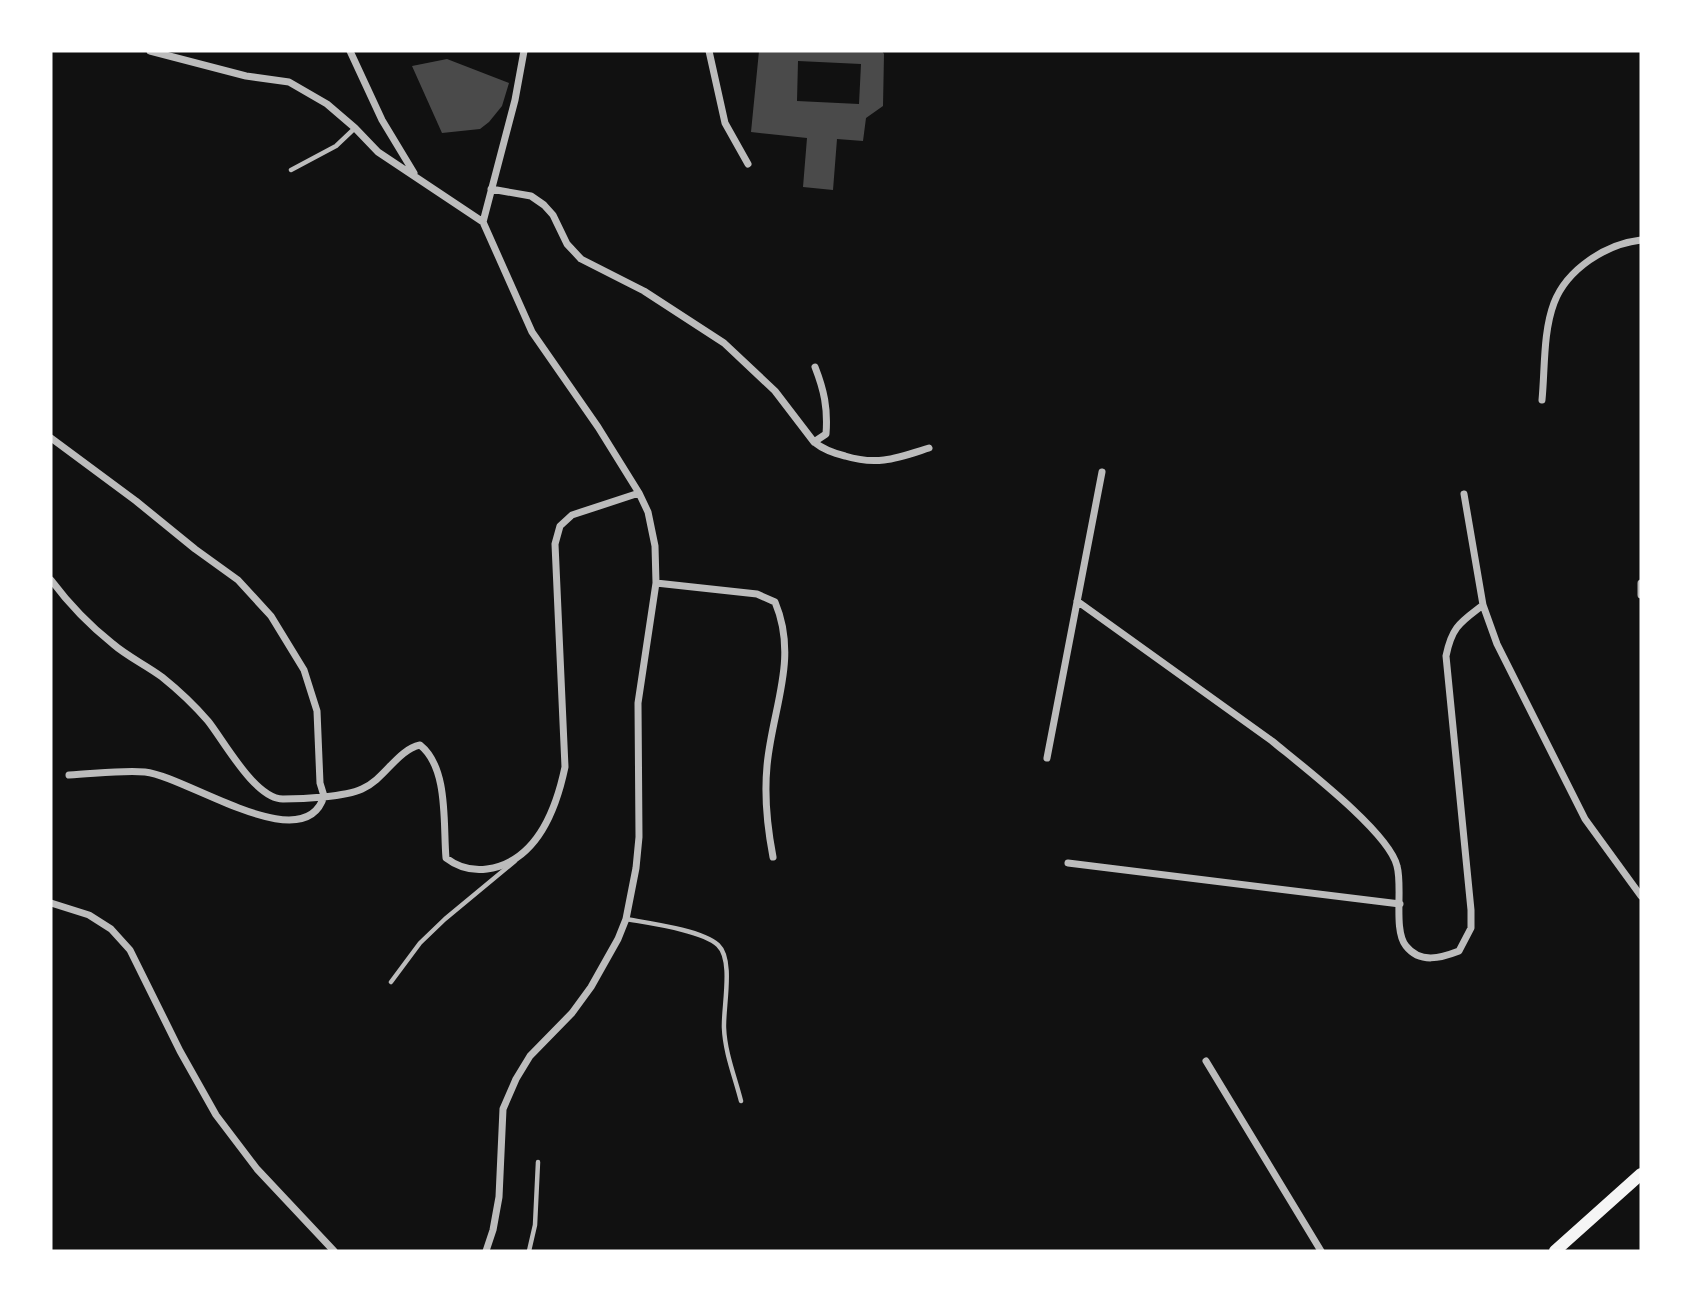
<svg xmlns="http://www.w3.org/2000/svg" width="1692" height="1302" font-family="Ubuntu,sans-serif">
<rect width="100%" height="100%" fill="#111"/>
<path fill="#4a4a4a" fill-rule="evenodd" d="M 759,51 L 882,51 L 884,54 L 883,106 L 866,118 L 863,141 L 837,139 L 833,190 L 803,187 L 807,138 L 751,132 ZM 798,61 L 861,64 L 859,104 L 797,101 Z
M 447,59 L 509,83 L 502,106 L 489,122 L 480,129 L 442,133 L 412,66 Z"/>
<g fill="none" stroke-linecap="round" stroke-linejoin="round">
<path stroke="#bcbcbc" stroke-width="4.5" d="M 291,170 L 336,146 L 355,128
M 626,919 C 648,923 702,930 718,945 C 734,960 723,1007 724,1028 C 725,1053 735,1077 741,1101
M 391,982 L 420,943 L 445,919 L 515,861
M 529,1251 L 535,1225 L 538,1162"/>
<path stroke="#bcbcbc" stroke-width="7" d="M 150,51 L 246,76 L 289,82 L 327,104 L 355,128 L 378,152 L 483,222 L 532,332 L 598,427 L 639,493 L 648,512 L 655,546 L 656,583 L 638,703 L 639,837 L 636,868 L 626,919 L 618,939 L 591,987 L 572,1013 L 530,1056 L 516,1079 L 503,1109 L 499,1197 L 493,1230 L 486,1251
M 350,51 L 382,120 L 414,173
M 709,51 L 725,123 L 748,164
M 491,189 L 531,196 L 544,205 L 553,215 L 567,244 L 581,259 L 644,291 L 724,343 L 775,391 L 814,442 L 826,434 C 828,408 824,390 815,367
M 483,222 L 515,100 L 524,51
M 1542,400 C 1545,369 1543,332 1554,303 C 1567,269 1606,244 1641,240
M 51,438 L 136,501 L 195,549 L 238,580 L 271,616 L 304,670 L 317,711 L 320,783 L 324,796
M 814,442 C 824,450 833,453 845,456 C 878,466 897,458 929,448
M 1464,494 L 1483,605 L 1497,644 L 1585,819 L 1641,896
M 51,580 C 69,604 89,625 113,644 C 128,657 146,665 162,677 C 177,689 195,706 208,721 C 224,741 255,799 283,799 C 303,799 345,797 362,789 C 385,779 397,750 420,745 C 449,768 443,825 446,858 C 459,868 472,871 487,869 C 537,862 556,810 565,767 L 555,544 L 560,526 L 572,515 L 639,493
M 656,583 L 757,594 L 775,602 C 799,659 772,709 767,766 C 764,798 767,826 773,857
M 1641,583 L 1641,595
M 1077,601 L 1272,741 C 1301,765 1389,832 1397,866 C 1403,887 1393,930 1406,946 C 1420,964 1441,958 1459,951 L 1471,928 L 1471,910 L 1446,656 C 1452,626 1461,622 1483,605
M 1047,758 L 1102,472
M 69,775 C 94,774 121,770 145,772 C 186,776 305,860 324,796
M 1068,863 L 1400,904
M 51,903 L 89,915 L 111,929 L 130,950 L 180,1051 L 216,1115 L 257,1169 L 334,1251
M 1206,1061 L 1321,1251"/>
<path stroke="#f5f5f5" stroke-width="12" d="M 1555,1251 L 1641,1174"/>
</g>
<rect width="1692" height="1302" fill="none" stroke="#ffffff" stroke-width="105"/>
</svg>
